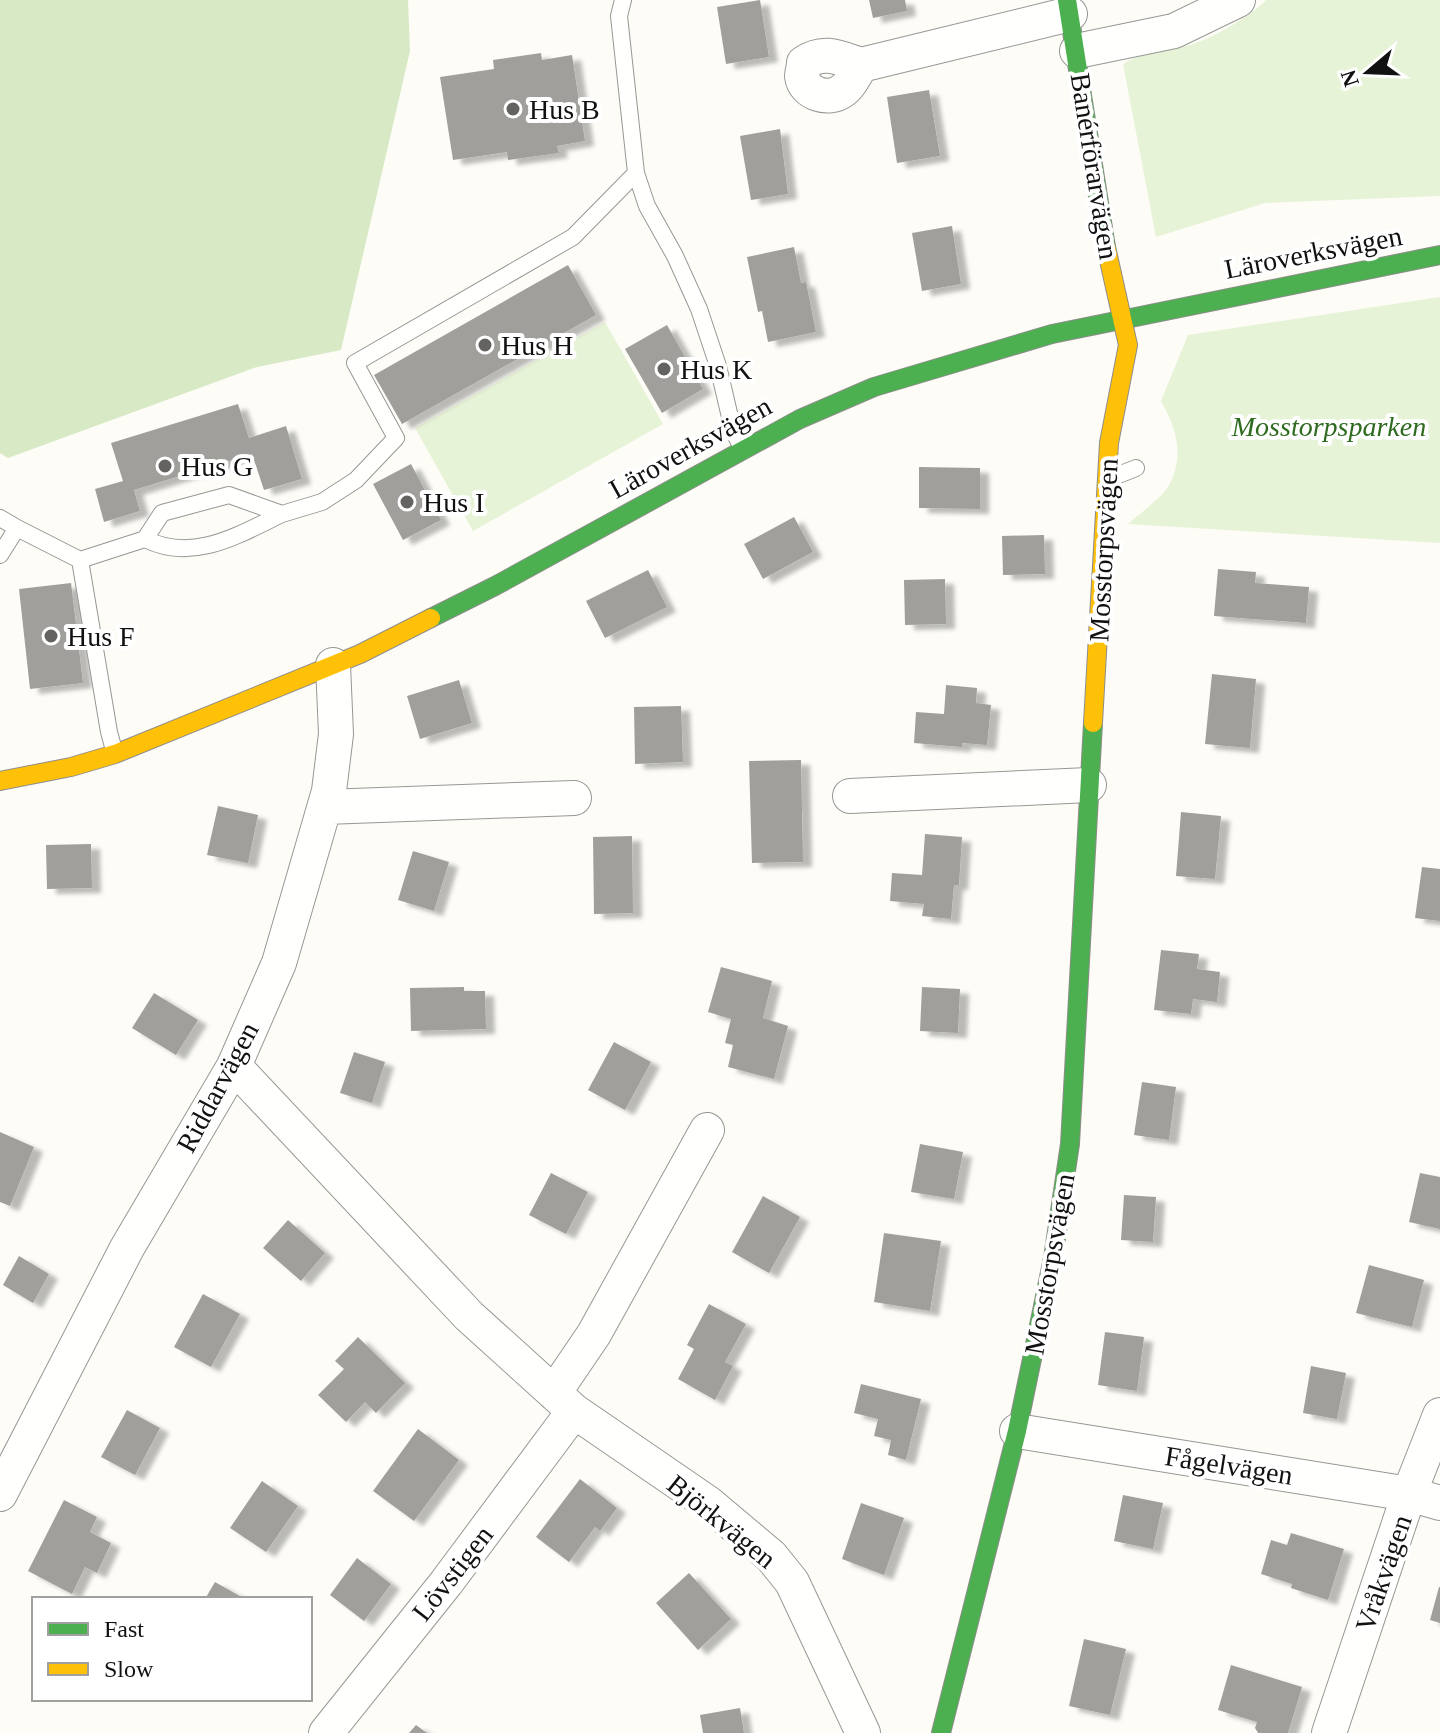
<svg xmlns="http://www.w3.org/2000/svg" width="1440" height="1733" font-family="'Times New Roman',serif">
<defs>
<filter id="shadow"><feDropShadow dx="9" dy="5" stdDeviation="2" flood-color="#0004"/></filter>
</defs>
<rect width="100%" height="100%" fill="#fdfcf7"/>
<path fill="#e7f3d7" d="M 1266,0 L 1440,0 L 1440,196 L 1265,203 L 1156,237 L 1123,64 C 1152,47 1167,53 1196,43 C 1216,36 1252,15 1266,0 Z
M 1440,297 L 1440,543 L 1128,524 C 1139,514 1163,497 1169,485 C 1185,456 1176,427 1161,401 L 1188,335 Z
M 605,322 L 663,424 L 473,531 L 415,428 Z"/>
<path fill="#d8eac5" d="M 0,0 L 408,0 L 410,51 L 341,350 L 257,367 L 8,458 L 0,453 Z"/>
<path fill="#a19f9c" filter="url(#shadow)" d="M 760,0 L 769,57 L 726,64 L 717,7 Z
M 869,0 L 905,0 L 907,11 L 873,18 Z
M 541,53 L 542,60 L 572,55 L 585,141 L 557,146 L 559,153 L 508,160 L 507,152 L 453,160 L 440,77 L 494,69 L 493,60 Z
M 929,90 L 940,156 L 897,163 L 887,97 Z
M 780,129 L 788,194 L 751,200 L 740,136 Z
M 952,226 L 961,284 L 922,291 L 912,233 Z
M 794,247 L 801,283 L 806,282 L 816,332 L 768,342 L 762,311 L 758,312 L 747,257 Z
M 568,265 L 596,315 L 402,424 L 374,375 Z
M 667,325 L 703,389 L 662,413 L 625,349 Z
M 238,404 L 249,438 L 286,426 L 302,479 L 264,490 L 252,454 L 134,490 L 140,511 L 104,522 L 95,489 L 123,481 L 111,443 Z
M 411,464 L 441,520 L 403,540 L 373,484 Z
M 919,467 L 980,468 L 980,509 L 919,508 Z
M 794,517 L 813,552 L 763,579 L 744,544 Z
M 1044,535 L 1045,574 L 1003,575 L 1002,536 Z
M 1218,569 L 1256,572 L 1255,583 L 1309,587 L 1306,623 L 1214,616 Z
M 648,570 L 667,607 L 605,638 L 586,601 Z
M 945,579 L 946,624 L 905,625 L 904,580 Z
M 71,583 L 83,683 L 30,689 L 19,589 Z
M 1212,674 L 1256,679 L 1250,748 L 1205,744 Z
M 459,680 L 472,723 L 420,739 L 407,696 Z
M 946,685 L 977,688 L 976,703 L 991,705 L 987,745 L 962,743 L 962,747 L 914,743 L 916,712 L 944,714 Z
M 681,706 L 683,762 L 635,764 L 634,707 Z
M 801,760 L 803,862 L 752,863 L 749,761 Z
M 218,806 L 258,815 L 248,863 L 207,855 Z
M 1181,812 L 1221,816 L 1215,879 L 1176,876 Z
M 925,834 L 962,837 L 959,885 L 954,885 L 951,919 L 922,916 L 924,904 L 890,901 L 892,873 L 922,875 Z
M 632,836 L 633,913 L 594,914 L 593,837 Z
M 91,844 L 92,888 L 47,889 L 46,845 Z
M 413,851 L 449,862 L 434,911 L 398,900 Z
M 1422,867 L 1440,869 L 1440,921 L 1415,918 Z
M 1161,950 L 1199,954 L 1197,969 L 1220,972 L 1217,1002 L 1193,999 L 1191,1014 L 1154,1010 Z
M 721,967 L 772,981 L 763,1018 L 788,1026 L 774,1079 L 728,1067 L 733,1045 L 725,1043 L 731,1019 L 708,1012 Z
M 464,987 L 464,991 L 485,991 L 486,1029 L 411,1031 L 410,988 Z
M 922,987 L 960,989 L 958,1033 L 920,1031 Z
M 154,993 L 198,1020 L 176,1055 L 132,1028 Z
M 614,1042 L 651,1062 L 625,1110 L 588,1090 Z
M 354,1052 L 385,1062 L 372,1103 L 340,1093 Z
M 1142,1082 L 1176,1087 L 1169,1140 L 1134,1135 Z
M 0,1132 L 34,1147 L 10,1206 L 0,1202 Z
M 920,1144 L 963,1152 L 954,1199 L 911,1192 Z
M 551,1173 L 588,1192 L 566,1234 L 529,1215 Z
M 1420,1173 L 1440,1177 L 1440,1229 L 1409,1222 Z
M 1124,1195 L 1156,1197 L 1153,1242 L 1121,1240 Z
M 763,1196 L 800,1217 L 769,1273 L 732,1252 Z
M 288,1220 L 325,1253 L 301,1281 L 263,1248 Z
M 884,1233 L 941,1241 L 930,1311 L 874,1302 Z
M 19,1256 L 49,1274 L 33,1303 L 3,1285 Z
M 1369,1265 L 1424,1280 L 1412,1327 L 1356,1313 Z
M 203,1294 L 240,1314 L 211,1367 L 174,1347 Z
M 709,1304 L 746,1324 L 725,1362 L 733,1366 L 715,1400 L 678,1379 L 694,1349 L 687,1345 Z
M 1105,1332 L 1144,1337 L 1137,1391 L 1098,1385 Z
M 358,1337 L 405,1383 L 376,1413 L 365,1402 L 346,1422 L 318,1395 L 344,1369 L 335,1361 Z
M 1311,1366 L 1346,1373 L 1337,1419 L 1303,1413 Z
M 861,1384 L 921,1399 L 906,1460 L 888,1455 L 891,1440 L 874,1436 L 878,1419 L 854,1413 Z
M 127,1410 L 160,1428 L 135,1475 L 101,1457 Z
M 418,1429 L 459,1460 L 414,1521 L 373,1491 Z
M 580,1479 L 617,1508 L 600,1531 L 595,1527 L 569,1562 L 536,1537 Z
M 262,1481 L 298,1506 L 266,1552 L 230,1528 Z
M 1123,1495 L 1163,1503 L 1153,1549 L 1114,1541 Z
M 64,1500 L 97,1517 L 90,1532 L 111,1543 L 97,1573 L 85,1567 L 72,1594 L 28,1571 Z
M 861,1503 L 904,1518 L 884,1575 L 842,1559 Z
M 1291,1533 L 1344,1549 L 1328,1600 L 1291,1588 L 1292,1584 L 1261,1574 L 1271,1540 L 1287,1545 Z
M 357,1558 L 391,1584 L 364,1621 L 330,1595 Z
M 689,1573 L 731,1619 L 698,1650 L 656,1603 Z
M 215,1582 L 245,1599 L 205,1599 Z
M 1439,1587 L 1440,1587 L 1440,1623 L 1430,1620 Z
M 1084,1639 L 1126,1649 L 1110,1715 L 1069,1706 Z
M 1231,1665 L 1302,1687 L 1288,1733 L 1258,1733 L 1255,1728 L 1257,1722 L 1218,1710 Z
M 740,1708 L 744,1733 L 703,1733 L 700,1715 Z
M 416,1725 L 427,1733 L 409,1733 Z"/>
<g fill="none" stroke-linecap="round" stroke-linejoin="round">
<g stroke="#979795" stroke-width="18">
<path id="lane" d="M 623,0 L 619,16 L 636,173 L 647,206 L 675,256 L 699,309 L 718,366 L 733,430 L 742,448
M 1111,478 L 1136,468
M 0,518 L 17,528 L 0,555
M 17,528 L 80,560
M 145,539 C 193,563 238,535 282,514
M 115,754 L 109,732 L 80,560 L 145,539 L 162,513 L 229,495 L 282,514 L 322,502 L 356,480 L 396,438 L 355,363 L 573,237 L 636,173"/>
</g>
<g stroke="#979795" stroke-width="36">
<path id="street" d="M 1077,51 L 1174,31 L 1238,0
M 861,65 C 856,73 850,86 842,91 C 829,101 804,94 802,76 C 802,72 804,68 804,63 C 824,49 840,58 861,65 L 1070,14
M 850,796 L 1089,785
M 325,807 L 574,798
M 234,1066 L 469,1316 L 574,1411 L 708,1503 L 771,1556 L 792,1582 L 863,1733
M 554,1393 L 594,1334 L 707,1130
M 1017,1431 L 1409,1494 L 1440,1503
M 0,1494 L 127,1248 L 234,1066 L 279,963 L 329,791 L 336,734 L 333,665
M 326,1733 L 446,1583 L 574,1411
M 1329,1733 L 1409,1494 L 1440,1415"/>
</g>
<g stroke="#8e8d8b" stroke-width="20">
<path id="fast" d="M 1067,0 L 1106,247
M 431,618 L 495,586 L 800,419 L 874,387 L 1052,334 L 1440,255
M 941,1733 L 1017,1431 L 1053,1258 L 1070,1144 L 1093,723"/>
</g>
<g stroke="#8e8d8b" stroke-width="20">
<path id="slow" d="M 1093,723 L 1109,443 L 1128,345 L 1106,247
M 0,781 L 71,767 L 115,754 L 360,654 L 431,618"/>
</g>
<use href="#lane" stroke="#fffffe" stroke-width="16"/>
<use href="#street" stroke="#fffffe" stroke-width="34"/>
<use href="#fast" stroke="#4caf50" stroke-width="18"/>
<use href="#slow" stroke="#ffc107" stroke-width="18"/>
</g>
<g fill="#646362" stroke="#fff" stroke-width="3">
<circle cx="513" cy="109" r="8"/>
<circle cx="485" cy="345" r="8"/>
<circle cx="664" cy="369" r="8"/>
<circle cx="165" cy="466" r="8"/>
<circle cx="407" cy="502" r="8"/>
<circle cx="51" cy="636" r="8"/>
</g>
<g text-anchor="middle" stroke-width="8" stroke-linejoin="round" paint-order="stroke">
<g font-size="28" fill="#111" stroke="#fff" text-anchor="start">
<text x="529" y="119">Hus B</text>
<text x="501" y="355">Hus H</text>
<text x="680" y="379">Hus K</text>
<text x="181" y="476">Hus G</text>
<text x="423" y="512">Hus I</text>
<text x="67" y="646">Hus F</text>
</g>
<g font-size="28" fill="#111" stroke="#fff">
<text transform="translate(1095 166) rotate(81)" y="10">Banérförarvägen</text>
<text transform="translate(1313 252) rotate(-11)" y="10">Läroverksvägen</text>
<text transform="translate(690 447) rotate(-29)" y="10">Läroverksvägen</text>
<text transform="translate(1103 550) rotate(-87)" y="10">Mosstorpsvägen</text>
<text transform="translate(217 1087) rotate(-62)" y="10">Riddarvägen</text>
<text transform="translate(1049 1264) rotate(-80)" y="10">Mosstorpsvägen</text>
<text transform="translate(1229 1465) rotate(9)" y="10">Fågelvägen</text>
<text transform="translate(722 1521) rotate(39)" y="10">Björkvägen</text>
<text transform="translate(452 1573) rotate(-52)" y="10">Lövstigen</text>
<text transform="translate(1383 1573) rotate(-71)" y="10">Vråkvägen</text>
</g>
<g font-size="28" font-style="italic" fill="#2f6b1f" stroke="#fff">
<text x="1329" y="436">Mosstorpsparken</text>
</g>
</g>
<rect x="32" y="1597" width="280" height="104" fill="#ffffff" stroke="#a0a0a0" stroke-width="2"/>
<rect x="48" y="1623" width="40" height="12" fill="#4caf50" stroke="#a0a0a0" stroke-width="2"/>
<text x="104" y="1637" font-size="24" fill="#111111">Fast</text>
<rect x="48" y="1663" width="40" height="12" fill="#ffc107" stroke="#a0a0a0" stroke-width="2"/>
<text x="104" y="1677" font-size="24" fill="#111111">Slow</text>
<g transform="translate(1368 72) rotate(251)" stroke="#ffffff" stroke-width="6" paint-order="stroke">
<path d="M0-6L14 30L0 20L-14 30Z" fill="#111111"/>
<text y="-12" font-size="22" font-weight="bold" text-anchor="middle" fill="#111111">N</text>
</g>
</svg>
